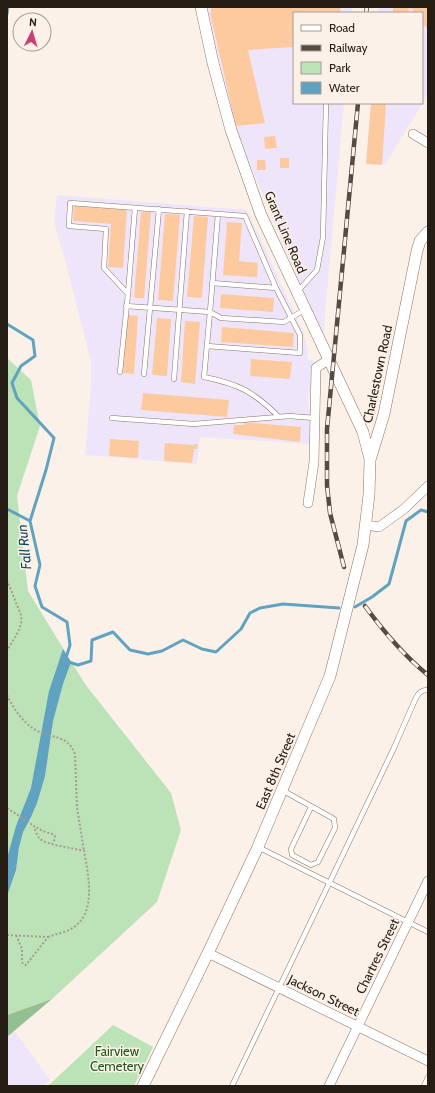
<svg xmlns="http://www.w3.org/2000/svg" width="435" height="1093" font-family="Cabin,sans-serif">
<rect width="100%" height="100%" fill="#fcf1e8"/>
<path fill="#eee5fa" d="M 206,7 L 353,7 L 352,13 L 294,13 L 294,103 L 344,103 L 323,338 L 236,131 Z
M 379,7 L 428,7 L 428,94 L 385,165 L 367,164 L 371,103 L 422,103 L 422,13 L 378,13 Z
M 57,195 L 247,210 L 303,331 L 308,352 L 307,359 L 313,360 L 314,364 L 308,400 L 312,426 L 312,444 L 200,437 L 197,464 L 85,455 L 91,385 L 91,362 L 66,264 L 54,222 Z
M 15,1031 L 50,1080 L 43,1086 L 7,1086 L 7,1037 Z"/>
<path fill="#bce2b8" d="M 7,358 L 31,380 L 40,426 L 17,496 L 28,591 L 85,684 L 171,793 L 181,830 L 157,902 L 52,999 L 7,1015 Z
M 113,1025 L 153,1047 L 134,1086 L 48,1086 Z"/>
<path fill="#94bf90" d="M 52,999 L 7,1037 L 7,1015 Z"/>
<path fill="#60a3c0" d="M 63,649 L 71,662 L 63,684 L 53,721 L 45,776 L 37,803 L 31,817 L 23,832 L 19,847 L 16,870 L 8,893 L 7,905 L 7,858 L 16,826 L 31,788 L 49,691 Z"/>
<g fill="none" stroke-linecap="round" stroke-linejoin="round">
<path stroke="#60a3c0" stroke-width="3" d="M 7,14 L 8,7
M 7,324 L 33,340 L 35,356 L 21,366 L 12,383 L 17,398 L 54,438 L 46,470 L 30,521 L 40,565 L 35,586 L 42,607 L 67,622 L 70,645 L 66,658
M 7,509 L 30,521
M 355,607 L 372,597 L 389,584 L 406,521 L 421,510 L 428,512
M 69,662 L 78,665 L 91,661 L 92,640 L 113,632 L 130,650 L 148,654 L 162,651 L 183,640 L 202,649 L 216,652 L 241,629 L 250,613 L 260,608 L 283,604 L 339,608"/>
</g>
<path fill="#fdca9f" d="M 211,7 L 340,7 L 341,13 L 294,13 L 294,47 L 248,50 L 265,123 L 236,126 L 210,13 L 211,13 Z
M 393,7 L 428,7 L 428,28 L 422,25 L 422,13 L 412,13 L 413,10 L 410,8 L 407,13 L 393,13 Z
M 371,103 L 386,103 L 382,165 L 366,164 Z
M 275,136 L 277,148 L 265,149 L 264,137 Z
M 280,158 L 289,158 L 289,168 L 280,168 Z
M 257,160 L 265,160 L 266,170 L 257,170 Z
M 74,206 L 127,210 L 123,268 L 108,267 L 111,224 L 73,221 Z
M 141,212 L 151,212 L 144,298 L 134,298 Z
M 165,214 L 180,215 L 173,301 L 158,300 Z
M 194,216 L 208,217 L 202,298 L 187,297 Z
M 227,222 L 242,223 L 239,261 L 258,263 L 257,277 L 223,275 Z
M 221,294 L 274,298 L 273,312 L 220,308 Z
M 128,315 L 138,316 L 134,374 L 123,373 Z
M 157,318 L 171,319 L 167,376 L 152,375 Z
M 185,321 L 200,322 L 195,384 L 181,382 Z
M 222,327 L 294,333 L 293,347 L 221,342 Z
M 251,359 L 292,362 L 290,379 L 250,376 Z
M 143,393 L 229,400 L 227,417 L 141,410 Z
M 244,422 L 301,427 L 300,442 L 233,434 L 234,425 L 244,425 Z
M 110,439 L 139,441 L 138,458 L 109,456 Z
M 165,443 L 194,445 L 194,444 L 198,444 L 197,449 L 194,449 L 192,463 L 164,461 Z"/>
<g fill="none" stroke-linecap="round" stroke-linejoin="round">
<g stroke="#8c7460" stroke-width="5.5">
<path id="service" d="M 218,214 L 210,312 L 221,318 L 284,322 L 304,310
M 298,291 L 317,270 L 323,237 L 326,103
M 128,294 L 135,208
M 126,306 L 210,312 L 204,377 C 239,384 254,392 279,417
M 207,346 L 300,353 L 300,335 L 276,288 L 212,283
M 120,372 L 128,294 L 104,268 L 106,229 L 69,226 L 70,203 L 245,216 L 276,288
M 144,374 L 159,209
M 174,379 L 187,211
M 112,418 L 194,424 L 289,416 L 315,418
M 282,790 L 334,819 L 335,828 L 318,862 L 311,865 L 292,855 L 291,849 L 311,807
M 258,847 L 428,932
M 232,1086 L 393,750 L 415,700 C 418,694 420,690 428,690
M 424,1086 L 428,1077"/>
</g>
<g stroke="#8c7460" stroke-width="10">
<path id="minor" d="M 413,134 L 428,143
M 308,503 L 314,462 L 316,368 L 328,360
M 366,525 L 379,527 L 404,509 L 428,486
M 208,953 L 428,1061
M 329,1086 L 428,881"/>
</g>
<g stroke="#8c7460" stroke-width="12">
<path id="tertiary" d="M 201,7 L 213,63 L 231,130 L 261,215 L 363,432 L 370,459
M 143,1086 L 208,953 L 257,849 L 330,676 L 363,545 L 369,495 L 370,460 L 384,414 L 417,251 L 420,241 L 428,232"/>
</g>
<path stroke="#a79c94" stroke-width="2" stroke-dasharray="2 2" stroke-linecap="butt" d="M 7,580 L 21,615 C 23,629 13,639 7,651
M 7,695 C 13,708 22,721 34,729 C 50,740 66,732 75,754 L 77,807 L 84,851
M 7,808 L 34,826
M 7,935 L 48,937 L 26,965 L 23,964 L 22,962 L 22,949 L 16,935
M 48,937 C 56,934 67,932 74,927 C 97,911 88,874 84,851 C 74,848 45,845 39,838 C 37,835 35,830 34,826 L 43,831 L 52,834 L 55,836 L 54,841 L 52,844"/>
<use href="#service" stroke="#fff" stroke-width="4.5"/>
<use href="#minor" stroke="#fff" stroke-width="9"/>
<use href="#tertiary" stroke="#fff" stroke-width="11"/>
<g stroke="#554b43" stroke-width="4.5">
<path id="rail" d="M 366,13 L 367,7
M 344,567 L 330,513 L 327,485 L 327,429 L 358,103
M 365,606 C 384,632 403,655 428,675"/>
</g>
<use href="#rail" stroke="#fcf1e8" stroke-width="3" stroke-dasharray="9" stroke-linecap="butt"/>
</g>
<g text-anchor="middle" stroke-width="3" stroke-linejoin="round" paint-order="stroke">
<g font-size="13" fill="#261d15" stroke="#fcf1e8">
<text transform="translate(286 232) rotate(67)" y="5">Grant Line Road</text>
<text transform="translate(377 374) rotate(-78)" y="5">Charlestown Road</text>
<text transform="translate(275 771) rotate(-67)" y="5">East 8th Street</text>
<text transform="translate(377 956) rotate(-64)" y="5">Chartres Street</text>
<text transform="translate(324 995) rotate(26)" y="5">Jackson Street</text>
</g>
<g font-size="13" fill="#1f591c" stroke="#fcf1e8">
<text x="117" y="1056">Fairview<tspan x="117" dy="15">Cemetery</tspan></text>
</g>
<g font-size="14" font-style="italic" fill="#10495e" stroke="#fcf1e8">
<text transform="translate(24 547) rotate(-96)" y="5">Fall Run</text>
</g>
</g>
<rect width="435" height="1093" fill="none" stroke="#261d15" stroke-width="16"/>
<rect x="293" y="12" width="130" height="92" fill="#fcf1e8" stroke="#a69c94"/>
<rect x="301" y="25" width="20" height="6" fill="#ffffff" stroke="#a69c94"/>
<text x="329" y="32" font-size="12" fill="#261d15">Road</text>
<rect x="301" y="45" width="20" height="6" fill="#554b43" stroke="#a69c94"/>
<text x="329" y="52" font-size="12" fill="#261d15">Railway</text>
<rect x="301" y="62" width="20" height="12" fill="#bce2b8" stroke="#a69c94"/>
<text x="329" y="72" font-size="12" fill="#261d15">Park</text>
<rect x="301" y="82" width="20" height="12" fill="#60a3c0" stroke="#a69c94"/>
<text x="329" y="92" font-size="12" fill="#261d15">Water</text>
<g transform="translate(32 32) rotate(5)"><circle r="19" fill="#fcf1e8" stroke="#a69c94"/>
<path d="M0-3L7 15L0 10L-7 15Z" fill="#ca4076"/>
<text y="-6" font-size="11" font-weight="bold" text-anchor="middle" fill="#261d15">N</text>
</g>
</svg>
